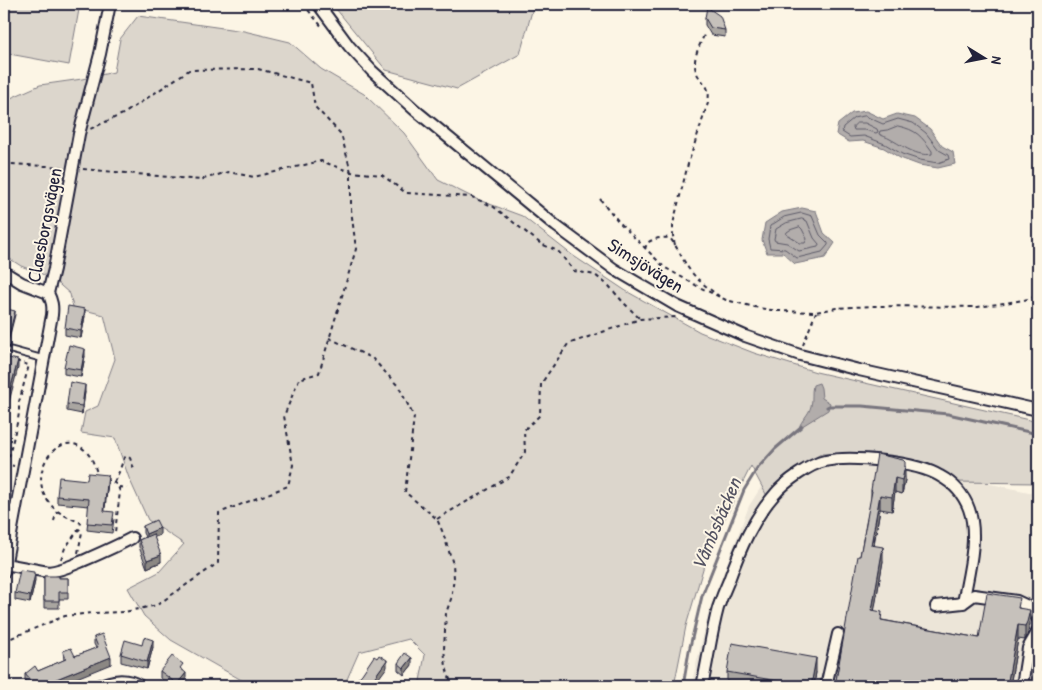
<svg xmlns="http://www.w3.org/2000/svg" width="1042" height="690" font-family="'Patrick Hand',sans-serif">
<rect width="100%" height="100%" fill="#fcf5e5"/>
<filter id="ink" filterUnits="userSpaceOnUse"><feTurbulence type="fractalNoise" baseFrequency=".02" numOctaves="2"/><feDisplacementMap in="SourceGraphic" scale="10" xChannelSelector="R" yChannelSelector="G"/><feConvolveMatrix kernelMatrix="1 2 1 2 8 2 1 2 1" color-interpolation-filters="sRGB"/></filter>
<g filter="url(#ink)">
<path fill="#ece5d8" d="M 816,433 L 965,462 L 986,483 L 1038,494 L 1038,686 L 691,686 L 709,611 L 749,506 L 770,473 Z"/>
<path fill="#dcd6cc" stroke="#7f7c84" d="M 4,4 L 80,4 L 69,65 L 4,53 Z
M 332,4 L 534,4 L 520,54 L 457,89 L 386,70 Z
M 138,16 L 244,31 L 290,42 L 321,69 L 364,94 L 404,133 L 438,180 L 476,199 L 522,216 L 572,255 L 626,291 L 700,332 L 754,353 L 816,372 L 1038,422 L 1038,483 L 954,482 L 929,464 L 873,453 L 821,454 L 792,471 L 767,496 L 751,466 L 708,552 L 686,626 L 674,686 L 419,686 L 425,655 L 409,639 L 359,652 L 344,686 L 252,686 L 171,640 L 144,616 L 128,588 L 159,572 L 184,544 L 148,520 L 129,478 L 115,438 L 81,433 L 85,412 L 98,406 L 115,359 L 104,315 L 73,307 L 70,294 L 52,278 L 21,266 L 4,255 L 4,101 L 40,85 L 82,79 L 114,72 L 120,39 Z"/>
<path fill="#b2adab" stroke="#78757e" d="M 866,111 L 883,119 L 897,114 L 915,118 L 930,129 L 942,146 L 953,152 L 955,164 L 938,168 L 919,165 L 900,158 L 884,148 L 863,141 L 849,142 L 836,134 L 838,124 L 852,113 Z
M 802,208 L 816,211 L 824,233 L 835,243 L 825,258 L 795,264 L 783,253 L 767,253 L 762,240 L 765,223 L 782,212 Z
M 819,383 L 821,388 L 822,398 L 830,403 L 828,410 L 799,428 C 801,420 809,415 811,406 C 813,399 811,393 813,385 Z"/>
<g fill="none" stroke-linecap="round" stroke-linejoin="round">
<path stroke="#5c5a68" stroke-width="1" d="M 865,116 L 883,124 L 898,119 L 913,123 L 926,133 L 939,150 L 948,155 L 949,159 L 938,163 L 920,160 L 902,154 L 885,144 L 864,136 L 850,137 L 842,132 L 843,127 L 854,118 Z
M 857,123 L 865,123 L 877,129 L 878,132 L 876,133 L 865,130 L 854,130 L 853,127 Z
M 898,126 C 917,130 921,136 932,151 L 932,154 C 917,157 903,146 890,139 C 887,137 882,136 879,134 L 880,131 L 887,130 Z
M 802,213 L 812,216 L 820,235 L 828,243 L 828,245 L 822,252 L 797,258 L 785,249 L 770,248 L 768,239 L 770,226 L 784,217 Z
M 802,219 L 807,221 L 814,238 L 819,244 L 818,247 L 799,251 L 787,243 L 775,241 L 774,239 L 776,229 L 786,223 Z
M 800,227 L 802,229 L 807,239 L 805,243 L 800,243 L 786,234 L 787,232 L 790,230 Z"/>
<path stroke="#78757e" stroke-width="3" d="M 827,407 L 829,406 L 862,406 L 948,414 L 1038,434
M 683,686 L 689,651 L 702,596 L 744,490 L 757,469 L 775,449 L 802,426"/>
<g stroke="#22223b" stroke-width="9">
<path id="service" d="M 11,350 L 44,359
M 4,507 L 15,509"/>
</g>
<g stroke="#22223b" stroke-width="14">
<path id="minor" d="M 318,4 L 349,46 L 372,71 L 415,110 L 556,226 L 614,269 L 677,306 L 745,336 L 800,355 L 859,370 L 1038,410
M 4,272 L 22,283 L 48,293
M 5,564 L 48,572 C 61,571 73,565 85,560 C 101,553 117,546 132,538
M 4,572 L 52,315 C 53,306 52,301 48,293 L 54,269 L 79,134 L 100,54 L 110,4
M 963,603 L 974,595 L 1017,601 L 1032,608 L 1038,619
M 97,686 C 112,680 126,677 140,686
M 702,686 C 708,660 711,634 718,608 C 721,599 725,589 729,580 C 740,549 753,519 775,494 C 785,482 810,464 825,461 C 851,455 917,462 940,476 C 953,483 964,495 969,509 C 979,537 968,575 963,603 L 936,606
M 826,686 L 838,634
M 1022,686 L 1028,648 L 1038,631"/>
</g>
<path stroke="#22223b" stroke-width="2" stroke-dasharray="4 4" stroke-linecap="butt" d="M 303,4 L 323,28
M 4,166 L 11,164 L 63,167
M 83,169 L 200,180 L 228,172 L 254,177 L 321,161 L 351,172 L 382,175 L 406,193 L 472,197 L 494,207 L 541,244 L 558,251 L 574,271 L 595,275 L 609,286 L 623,302 L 640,319
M 600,199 L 619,222 L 664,267 L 697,286 L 726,300 L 759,308 L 777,311 L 816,312 L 836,308 L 872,306 L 978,307 L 1024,300 L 1038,296
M 675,245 L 673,236 L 673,224 L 688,164 L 708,103 C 712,80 697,84 695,66 C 694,55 700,45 704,35
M 645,249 L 647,243 C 655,238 661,237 670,238 C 678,248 682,259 689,269 C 697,280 708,288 719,296
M 4,294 L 6,284
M 329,338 L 372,358 L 399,387 L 414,417 L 405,492 L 437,519 L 443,533 L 453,564 L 454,578 L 451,599 L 446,613 L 444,649 L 446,667 L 452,686
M 803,345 L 816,312
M 16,361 L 28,365
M 4,464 L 14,466
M 7,465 L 18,419 L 19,413 L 19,402 L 29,365
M 105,480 C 113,482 118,483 120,492 L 115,532
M 114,482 L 119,472 L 124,458 L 127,456 L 130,458 L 134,469
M 119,487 L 127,488
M 437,519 L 509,477 L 525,452 L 524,430 L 540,415 L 541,384 L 568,344 L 640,319 L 677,317
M 54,521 L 57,511
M 78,553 L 82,532 L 79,529
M 61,559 L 65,548 L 79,529 L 81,523 C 71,518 58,514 51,505 C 21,471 66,418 91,458 C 94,463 96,470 98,476
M 4,641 L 65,616 L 92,613 L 125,612 L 157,605 L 218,563 L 219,513 L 288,486 L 293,465 L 284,416 L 299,379 L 319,373 L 356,249 L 351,209 L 351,172 L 341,134 L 315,107 L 311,83 L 258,69 L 189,70 L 125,113 L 90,129"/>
<use href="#service" stroke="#fcf5e5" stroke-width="5"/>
<use href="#minor" stroke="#fcf5e5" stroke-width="10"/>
</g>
<path fill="#aaa6a1" stroke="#22223b" d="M 705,18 L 725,30 L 725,37 L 711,35 L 705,25 Z
M 85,316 L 81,338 L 65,335 L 65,328 Z
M 85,356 L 81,377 L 64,374 L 64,367 Z
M 85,392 L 82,414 L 67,411 L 67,404 Z
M 903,460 L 905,480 L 902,494 L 895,492 L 892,511 L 880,509 L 874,545 L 883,561 L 874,611 L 882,620 L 979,638 L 1020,608 L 1030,624 L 1027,636 L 1025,640 L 1018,639 L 1010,686 L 835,686 L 860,556 L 871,499 L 871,490 Z
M 108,482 L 104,511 L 114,519 L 112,533 L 87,530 L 89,506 L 57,503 L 57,496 Z
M 143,526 L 160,535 L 154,537 L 161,562 L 147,568 L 139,547 L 139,540 L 145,537 L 143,533 Z
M 44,576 L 59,578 L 68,578 L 68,599 L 59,599 L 59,608 L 44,608 Z
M 35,581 L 30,603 L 15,600 L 15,593 Z
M 94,637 L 111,664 L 27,683 L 25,681 L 25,674 L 38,671 L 64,660 L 63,651 L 75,656 L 96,648 L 94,644 Z
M 142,645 L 153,647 L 147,669 L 121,662 L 121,654 Z
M 398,663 L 412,665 L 404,675 L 398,670 Z
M 183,670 L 186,680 L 181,686 L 171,686 L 160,678 L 160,671 Z
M 727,672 L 816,672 L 814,686 L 733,686 L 727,685 Z"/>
<path fill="#8b8783" stroke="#22223b" d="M 85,309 L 85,316 L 81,338 L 81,331 Z
M 15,311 L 15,315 L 5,354 L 5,350 Z
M 85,349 L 85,356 L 81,377 L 81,370 Z
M 18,360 L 18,368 L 6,413 L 6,405 Z
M 85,385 L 85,392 L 82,414 L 82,406 Z
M 9,406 L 9,413 L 4,431 L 4,424 Z
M 905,466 L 905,480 L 902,494 L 902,480 Z
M 108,475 L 108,482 L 104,518 L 104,511 Z
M 895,478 L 895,492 L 892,511 L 892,497 Z
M 880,495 L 880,509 L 871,559 L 871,545 Z
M 160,528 L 160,535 L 146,541 L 146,534 Z
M 883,547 L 883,561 L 872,624 L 872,610 Z
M 161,555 L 161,562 L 147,568 L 147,560 Z
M 35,574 L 35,581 L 30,603 L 30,596 Z
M 1030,610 L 1030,624 L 1027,636 L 1025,640 L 1025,626 Z
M 1018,625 L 1018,639 L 1010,686 L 1007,686 Z
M 153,640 L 153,647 L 147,669 L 147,662 Z
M 111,657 L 111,664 L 57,686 L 47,686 L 54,680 Z
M 412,658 L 412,665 L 404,675 L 404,668 Z
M 816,658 L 816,672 L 814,686 L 811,686 Z
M 387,660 L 387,667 L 373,686 L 368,686 Z
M 186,673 L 186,680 L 181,686 L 177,686 L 177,684 Z"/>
<path fill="#c6c1bb" stroke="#22223b" d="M 707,7 L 720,16 L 725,30 L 711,28 L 705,18 Z
M 68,306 L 85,309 L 81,331 L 65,328 Z
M 7,309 L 15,311 L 5,350 L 4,350 L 4,322 Z
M 69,345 L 85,349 L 81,370 L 64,367 Z
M 4,357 L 18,360 L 6,405 L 9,406 L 4,424 Z
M 70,382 L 85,385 L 82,406 L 67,404 Z
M 877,454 L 903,460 L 905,462 L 905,466 L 902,480 L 895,478 L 892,497 L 880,495 L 871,545 L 883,547 L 872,610 L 882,612 L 881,620 L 979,638 L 987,593 L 1020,598 L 1018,608 L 1030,610 L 1027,622 L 1025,626 L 1018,625 L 1007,686 L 835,686 L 858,556 L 860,556 L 872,491 L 871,490 Z
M 88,473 L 108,475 L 104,511 L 114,512 L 112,525 L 87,523 L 89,499 L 57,496 L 59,477 L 87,480 Z
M 156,520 L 160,528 L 146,534 L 143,526 Z
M 153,534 L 161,555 L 147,560 L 139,540 Z
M 20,570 L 34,572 L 34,574 L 35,574 L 30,596 L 15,593 Z
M 44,576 L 59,576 L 59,578 L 68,578 L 68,592 L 59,592 L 59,601 L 44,601 Z
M 102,634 L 111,657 L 54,680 L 47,686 L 23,686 L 30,680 L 25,674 L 35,666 L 38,671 L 66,659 L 63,651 L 71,648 L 75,656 L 98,647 L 94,637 Z
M 144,637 L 153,640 L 147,662 L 121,654 L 125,640 L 142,645 Z
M 732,643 L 816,658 L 811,686 L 782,686 L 783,682 L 727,672 Z
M 405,653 L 412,658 L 404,668 L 398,663 Z
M 379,655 L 387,660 L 368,686 L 351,686 L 362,674 L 374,656 L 377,658 Z
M 172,656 L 183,664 L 180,668 L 186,673 L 177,684 L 160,671 Z
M 202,682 L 208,686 L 198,686 Z"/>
</g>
<g text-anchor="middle" stroke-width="4" stroke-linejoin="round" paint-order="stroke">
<g font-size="19" fill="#22223b" stroke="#fcf5e5">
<text transform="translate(44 225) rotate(-79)" y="7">Claesborgsvägen</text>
<text transform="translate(646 265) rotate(32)" y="7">Simsjövägen</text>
</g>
<g font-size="20" font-style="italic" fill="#545362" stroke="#fcf5e5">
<text transform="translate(716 524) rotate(-67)" y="7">Våmbsbäcken</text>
</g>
</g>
<rect width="1042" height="690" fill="none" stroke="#fcf5e5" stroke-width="20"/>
<rect x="10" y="10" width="1022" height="670" fill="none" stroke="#22223b" stroke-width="2" filter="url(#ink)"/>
<g transform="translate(984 58) rotate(100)" stroke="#fcf5e5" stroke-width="4" paint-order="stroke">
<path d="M0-4L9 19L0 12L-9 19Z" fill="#22223b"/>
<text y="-8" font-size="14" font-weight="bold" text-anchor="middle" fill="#22223b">N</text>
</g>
</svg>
